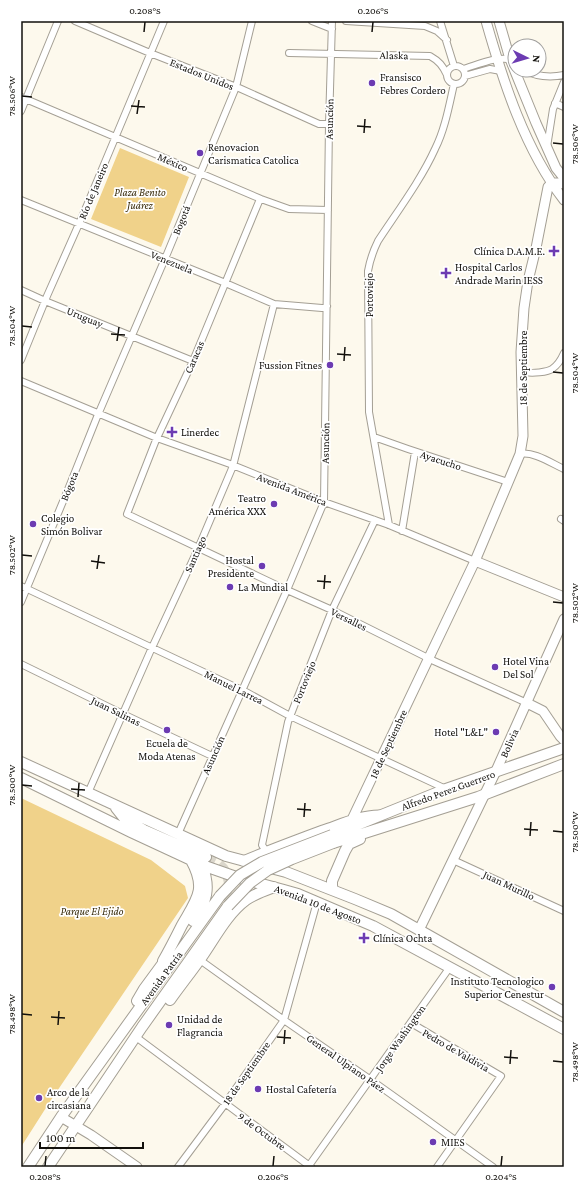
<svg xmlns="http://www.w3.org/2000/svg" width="585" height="1188" font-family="'Crimson Pro',serif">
<rect width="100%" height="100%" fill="#fdf9ed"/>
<path fill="#f0d28a" d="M 120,148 L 189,177 L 161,247 L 91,219 Z
M 21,798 L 151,860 L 185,886 L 188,898 L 49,1103 L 21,1147 Z"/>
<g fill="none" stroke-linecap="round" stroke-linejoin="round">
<path stroke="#dad6cb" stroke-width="10" stroke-dasharray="10 5" stroke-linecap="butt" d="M 206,857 C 210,860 216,861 220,865 C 227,870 231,884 228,892 C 227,895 224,899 223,903"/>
<g stroke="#a49f94" stroke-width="8">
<path id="street" d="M 75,21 L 150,53 L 239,88 L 319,124 L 329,124
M 312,21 L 332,29
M 346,21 L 425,26 L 437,31 L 447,40
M 440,21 L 454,66
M 289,53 L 430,56 C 439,61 443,66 447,75
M447 75a9 9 0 1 1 18 0a9 9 0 1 1-18 0Z
M 463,69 C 477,65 499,55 512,60
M 523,70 C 537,77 549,78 564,75
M 465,76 L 490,69 L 501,71
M 21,97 L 261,199 L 289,209 L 328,210
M 555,103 L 564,107
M 21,111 L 58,21
M 547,147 L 553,109 L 564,82
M 260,199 L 193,361 L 156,440 L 127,514 L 287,590 L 332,610 L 434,661 L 527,703
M 21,200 L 223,282 L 274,304 L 322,308 L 325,308 L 327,306
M 21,290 L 45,301 L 193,361
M 21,360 L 47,296 L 82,217 L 164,21
M 522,368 C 523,370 524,371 526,372 C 531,374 548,372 552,369 C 558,365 561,360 564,353
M 21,381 L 157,438 L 230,464 L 324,502 L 389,525 L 475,561
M 374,437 L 408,449 L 508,482
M 520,454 C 533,451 551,463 564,469
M 561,519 L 564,521
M 389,525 L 369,412 L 368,271 C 370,260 373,251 378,241 C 397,212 421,180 435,149 C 445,129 449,106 454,84
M 402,531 L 415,452
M 21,586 L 246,692 L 290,716 L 446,789
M 21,602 L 69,487 L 97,417 L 167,254 L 236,87 L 252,21
M 21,664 L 123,714 L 212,756
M 88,793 L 150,652 L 197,551 L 233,466 L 274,304
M 178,834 L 287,590 L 324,502 L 329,124 L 332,21
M 266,851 L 262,845 L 288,722 L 293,709 L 332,610 L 375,520
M 453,860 L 564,911
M 200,960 L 281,1018 L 371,1080 L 493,1167
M 411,1023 L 501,1076 L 437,1167
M 136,1037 L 311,1167
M 178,1167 L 222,1108 L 284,1020 L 317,902
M 308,1167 L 450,967"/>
</g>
<g stroke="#a49f94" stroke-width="11">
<path id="secondary" d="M 486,21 C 503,81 525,150 564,200
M 499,21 L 510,59 L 536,123 L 556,168 L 564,178
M 552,183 L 558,183 L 564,184
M 475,561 L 564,597
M 527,703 L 543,711 L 560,736 L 564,740
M 347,830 L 475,561 L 520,454 L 523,436 L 521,352 L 524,308 L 528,281 L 536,248 L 548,187 L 552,183
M 243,861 C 269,850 296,840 323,830 C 341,824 360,815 379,815
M 419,930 L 495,773 L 564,619
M 61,1117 L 91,1135 L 137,1167"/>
</g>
<g stroke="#a49f94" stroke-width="12">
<path id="primary" d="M 21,762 L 226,856 L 286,872 L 355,899 L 391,914 L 564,1012
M 21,778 L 131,832 L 202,865 L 239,878 L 284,890 L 298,894 L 373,926 L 564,1029
M 116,808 L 124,818 L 144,830 L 206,857
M 332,835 L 446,789 L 564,748
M 333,843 L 478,797 L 564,764
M 333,890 L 332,886 L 332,881 L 345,851 L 349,844 L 360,839
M 193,921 C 207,902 211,888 202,865
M 163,961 C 170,949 176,937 182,925 C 197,899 207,889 191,860
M 170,1000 C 180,986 191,972 201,958 C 215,938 227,914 246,900 C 254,894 265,891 274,887
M 137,1001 L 144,989 L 169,955
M 28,1167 L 61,1117 L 220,896
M 48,1167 L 142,1027 L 228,906"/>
</g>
<use href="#street" stroke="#fff" stroke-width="6"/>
<use href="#secondary" stroke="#fff" stroke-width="9"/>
<use href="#primary" stroke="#fff" stroke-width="10"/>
<g stroke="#a49f94" stroke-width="12" stroke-linecap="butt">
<path id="primary-bridge" d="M 220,896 L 240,875 L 262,862 L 332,835
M 228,906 L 250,883 L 268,870 L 292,859 L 333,843"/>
</g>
<use href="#primary-bridge" stroke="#fff" stroke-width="10"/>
</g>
<path fill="none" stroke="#12100c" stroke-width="1.5" d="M 144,32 L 145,22M 372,32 L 373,22M 22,96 L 32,97M 131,106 L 145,107M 137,114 L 139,100M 357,126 L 371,127M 364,133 L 365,119M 553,143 L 563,144M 22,326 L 32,327M 111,334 L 125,335M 117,341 L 119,327M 337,354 L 351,355M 344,361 L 345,347M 553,372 L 563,373M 22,555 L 32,556M 91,561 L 105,563M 97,569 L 99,555M 317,581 L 331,582M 324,589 L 325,575M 553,602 L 563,603M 22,785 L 32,786M 71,789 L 85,790M 78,797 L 79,783M 297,809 L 311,810M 304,817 L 305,803M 524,829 L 538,830M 553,831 L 563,832M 530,836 L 531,822M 22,1014 L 32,1015M 51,1017 L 65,1018M 58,1025 L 59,1011M 277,1037 L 291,1038M 284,1044 L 285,1030M 504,1057 L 518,1058M 553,1061 L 563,1062M 510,1064 L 511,1050M 45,1166 L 46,1156M 273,1166 L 274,1156M 501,1166 L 502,1156"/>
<g fill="#6c3bb2" stroke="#fff" stroke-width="1.5">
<circle cx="372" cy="83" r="4"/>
<circle cx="200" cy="153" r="4"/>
<path d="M552 245h4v4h4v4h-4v4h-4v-4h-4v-4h4z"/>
<path d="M444 267h4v4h4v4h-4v4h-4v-4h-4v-4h4z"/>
<circle cx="330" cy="365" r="4"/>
<path d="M170 426h4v4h4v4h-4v4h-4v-4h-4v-4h4z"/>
<circle cx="274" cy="504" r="4"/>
<circle cx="33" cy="524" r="4"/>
<circle cx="262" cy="566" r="4"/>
<circle cx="230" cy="587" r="4"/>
<circle cx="495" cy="667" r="4"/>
<circle cx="167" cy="730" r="4"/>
<circle cx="496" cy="732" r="4"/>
<path d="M362 932h4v4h4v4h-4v4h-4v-4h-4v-4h4z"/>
<circle cx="552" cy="987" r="4"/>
<circle cx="169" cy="1025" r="4"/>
<circle cx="258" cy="1089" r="4"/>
<circle cx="39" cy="1098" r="4"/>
<circle cx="433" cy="1142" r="4"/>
</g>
<g text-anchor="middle" stroke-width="3.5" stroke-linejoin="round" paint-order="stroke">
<g font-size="11" fill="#12100c" stroke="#fff">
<text transform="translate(394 55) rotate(1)" y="4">Alaska</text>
<text transform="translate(202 74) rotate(22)" y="4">Estados Unidos</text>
<text transform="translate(329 119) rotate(-89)" y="4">Asunción</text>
<text transform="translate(173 162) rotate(23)" y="4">México</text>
<text transform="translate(93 191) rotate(-67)" y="4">Río de Janeiro</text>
<text transform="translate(181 220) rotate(-68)" y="4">Bogotá</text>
<text transform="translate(172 262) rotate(22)" y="4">Venezuela</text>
<text transform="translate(369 295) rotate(-90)" y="4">Portoviejo</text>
<text transform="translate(85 317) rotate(22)" y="4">Uruguay</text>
<text transform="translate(194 357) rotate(-67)" y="4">Caracas</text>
<text transform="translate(523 368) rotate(-90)" y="4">18 de Septiembre</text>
<text transform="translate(325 443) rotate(-89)" y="4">Asunción</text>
<text transform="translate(441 460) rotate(18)" y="4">Ayacucho</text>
<text transform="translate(69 486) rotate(-68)" y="4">Bógota</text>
<text transform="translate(292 489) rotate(21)" y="4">Avenida América</text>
<text transform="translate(195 554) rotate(-66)" y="4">Santiago</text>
<text transform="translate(349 619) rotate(26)" y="4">Versalles</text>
<text transform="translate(304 682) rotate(-68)" y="4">Portoviejo</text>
<text transform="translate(234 687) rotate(26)" y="4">Manuel Larrea</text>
<text transform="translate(116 711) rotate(26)" y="4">Juan Salinas</text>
<text transform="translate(509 743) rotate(-66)" y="4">Bolivia</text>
<text transform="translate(388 744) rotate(-65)" y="4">18 de Septiembre</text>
<text transform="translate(213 755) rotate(-66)" y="4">Asunción</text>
<text transform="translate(448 790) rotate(-20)" y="4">Alfredo Perez Guerrero</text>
<text transform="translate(509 885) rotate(25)" y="4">Juan Murillo</text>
<text transform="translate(318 904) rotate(21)" y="4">Avenida 10 de Agosto</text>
<text transform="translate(161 978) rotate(-54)" y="4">Avenida Patria</text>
<text transform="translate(400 1038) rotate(-55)" y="4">Jorge Washington</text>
<text transform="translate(456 1050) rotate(30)" y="4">Pedro de Valdivia</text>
<text transform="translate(346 1063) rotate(35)" y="4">General Ulpiano Páez</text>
<text transform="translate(246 1073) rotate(-55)" y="4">18 de Septiembre</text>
<text transform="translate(262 1131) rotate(36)" y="4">9 de Octubre</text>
</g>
<g font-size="11" fill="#12100c" stroke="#fff" text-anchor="start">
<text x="380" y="81">Fransisco<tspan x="380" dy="13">Febres Cordero</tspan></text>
<text x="208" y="151">Renovacion<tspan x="208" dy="13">Carismatica Catolica</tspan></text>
<text x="545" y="255" text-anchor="end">Clínica D.A.M.E.</text>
<text x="455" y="271">Hospital Carlos<tspan x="455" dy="13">Andrade Marin IESS</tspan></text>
<text x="322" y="369" text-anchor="end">Fussion Fitnes</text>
<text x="181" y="436">Linerdec</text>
<text x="266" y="502" text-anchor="end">Teatro<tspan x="266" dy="13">América XXX</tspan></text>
<text x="41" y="522">Colegio<tspan x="41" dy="13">Simón Bolivar</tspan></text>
<text x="254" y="564" text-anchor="end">Hostal<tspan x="254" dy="13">Presidente</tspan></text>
<text x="238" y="591">La Mundial</text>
<text x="503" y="665">Hotel Vina<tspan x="503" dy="13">Del Sol</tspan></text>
<text x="488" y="736" text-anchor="end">Hotel "L&amp;L"</text>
<text x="167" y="747" text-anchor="middle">Ecuela de<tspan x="167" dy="13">Moda Atenas</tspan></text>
<text x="373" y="942">Clínica Ochta</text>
<text x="544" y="985" text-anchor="end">Instituto Tecnologico<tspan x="544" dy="13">Superior Cenestur</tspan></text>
<text x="177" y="1023">Unidad de<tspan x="177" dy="13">Flagrancia</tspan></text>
<text x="266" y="1093">Hostal Cafetería</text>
<text x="47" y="1096">Arco de la<tspan x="47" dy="13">circasiana</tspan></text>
<text x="441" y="1146">MIES</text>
</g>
<g font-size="11" font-style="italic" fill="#362908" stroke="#fff">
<text x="140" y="196">Plaza Benito<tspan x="140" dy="13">Juárez</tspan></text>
<text x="92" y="915">Parque El Ejido</text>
</g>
</g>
<rect width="585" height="1188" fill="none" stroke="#ffffff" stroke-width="44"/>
<g transform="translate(527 58) rotate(95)"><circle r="19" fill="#ffffff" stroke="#a09f9e"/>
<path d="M0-3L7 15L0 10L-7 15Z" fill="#6c3bb2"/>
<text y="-6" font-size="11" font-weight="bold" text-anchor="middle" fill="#12100c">N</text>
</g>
<path d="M40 1142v6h103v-6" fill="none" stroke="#12100c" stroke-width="2"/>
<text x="46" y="1142" font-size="12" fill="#12100c" stroke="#ffffff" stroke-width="3" paint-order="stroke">100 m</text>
<rect x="22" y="22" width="541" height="1144" fill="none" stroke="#12100c" stroke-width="1.5"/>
<g font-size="10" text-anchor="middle" fill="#12100c">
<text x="145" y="14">0.208°S</text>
<text x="373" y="14">0.206°S</text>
<text transform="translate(11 96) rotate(-90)" y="4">78.506°W</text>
<text transform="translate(574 144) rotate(-90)" y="4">78.506°W</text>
<text transform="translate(11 326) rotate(-90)" y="4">78.504°W</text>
<text transform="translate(574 373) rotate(-90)" y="4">78.504°W</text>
<text transform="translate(11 555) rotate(-90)" y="4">78.502°W</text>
<text transform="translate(574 603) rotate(-90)" y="4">78.502°W</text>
<text transform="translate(11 785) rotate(-90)" y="4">78.500°W</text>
<text transform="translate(574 832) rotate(-90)" y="4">78.500°W</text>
<text transform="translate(11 1014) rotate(-90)" y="4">78.498°W</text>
<text transform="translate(574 1062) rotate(-90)" y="4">78.498°W</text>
<text x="45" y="1180">0.208°S</text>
<text x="273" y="1180">0.206°S</text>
<text x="501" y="1180">0.204°S</text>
</g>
</svg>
